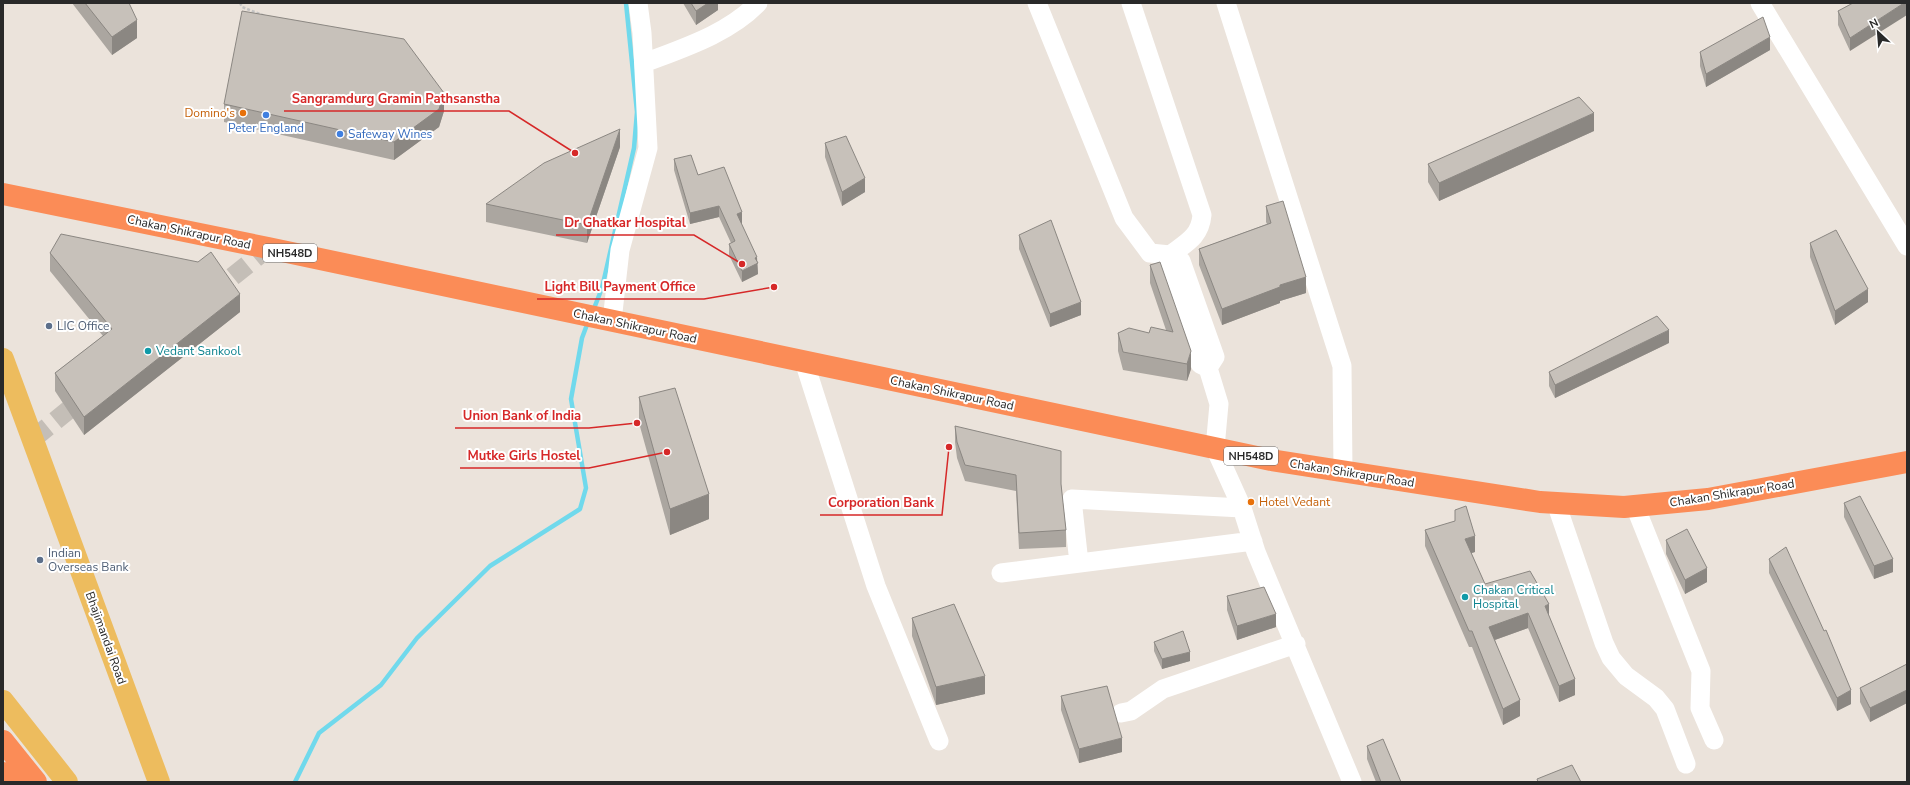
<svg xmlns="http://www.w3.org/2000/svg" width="1910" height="785" font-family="'Nunito Sans',sans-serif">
<rect width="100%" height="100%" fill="#ebe3db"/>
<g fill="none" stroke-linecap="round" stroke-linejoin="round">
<path stroke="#70d9ec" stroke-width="4.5" d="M 593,311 L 602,288 L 634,148 L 637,112 L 626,3
M 295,782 L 319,733 L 381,685 L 417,638 L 490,566 L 580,509 L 586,488 L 571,399 L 582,338 L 588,322"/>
<path stroke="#c4beb7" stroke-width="19" stroke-dasharray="19 10" stroke-linecap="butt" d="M 210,295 L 268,248
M 33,439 L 88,394"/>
<path stroke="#c3c3c3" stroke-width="2.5" stroke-dasharray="3 2" stroke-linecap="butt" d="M 240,3 L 242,7 L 265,16"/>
<path stroke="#fff" stroke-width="19" d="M 1037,3 L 1124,218 L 1150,253 L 1170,255 L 1181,261 L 1215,357 L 1208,368
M 1131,3 L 1202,215 C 1200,237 1186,243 1170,255 L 1167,268 L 1200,364 L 1208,368 L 1219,404 L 1215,448 L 1242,508 L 1256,552 L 1352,782
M 1226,3 L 1342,366 L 1343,472
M 1760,3 L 1907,246
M 644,63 C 683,48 728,34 758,3
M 612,321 L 620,250 L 648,148 L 642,33 L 638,3
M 804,361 L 876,586 L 939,741
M 1556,503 L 1604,643 L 1611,658 L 1626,676 L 1656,698 L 1665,709 L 1686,764
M 1635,506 L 1701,671 L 1700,708 L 1714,740
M 1079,563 L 1072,499 L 1242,508
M 1001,573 L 1253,541
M 1121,713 L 1131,711 L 1163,689 L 1296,644"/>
<path stroke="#edbc5e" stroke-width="22" d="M 3,359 L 159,782
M 3,701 L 67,782"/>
<path stroke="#fb8c57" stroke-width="22" d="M 3,194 L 268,248 L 1271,460 L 1540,502 L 1624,507 L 1708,499 L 1907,462
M 3,741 L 36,782
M 3,773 L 11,782"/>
</g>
<path fill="#aba6a0" d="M 72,3 L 129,3 L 137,38 L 112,55 Z
M 683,3 L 718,3 L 718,10 L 696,25 Z
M 1853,3 L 1850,51 L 1838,25 L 1838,11 Z
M 1770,50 L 1706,87 L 1700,66 L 1700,52 Z
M 224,104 L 444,111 L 439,127 L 394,160 L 224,122 Z
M 1594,131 L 1439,201 L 1428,182 L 1428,164 Z
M 825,143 L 865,192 L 842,206 L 825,157 Z
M 620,147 L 587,243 L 486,222 L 486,204 Z
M 674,159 L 698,175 L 742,223 L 741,223 L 757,261 L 758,274 L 742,282 L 729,255 L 729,244 L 731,243 L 719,217 L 690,224 L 674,170 Z
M 1266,206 L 1306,293 L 1280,301 L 1280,303 L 1222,325 L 1199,265 L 1199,249 L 1267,224 L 1266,222 Z
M 1019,235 L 1081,315 L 1050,327 L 1019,249 Z
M 1810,243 L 1868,302 L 1835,325 L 1810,257 Z
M 50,253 L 240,312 L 84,435 L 55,391 L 55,373 L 103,336 L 50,271 Z
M 1150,265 L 1191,369 L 1187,381 L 1123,370 L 1118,351 L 1118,333 L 1149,333 L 1166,330 L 1150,283 Z
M 1669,343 L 1555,398 L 1549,386 L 1549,372 Z
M 639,397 L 709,519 L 670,535 L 639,423 Z
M 955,426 L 1061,484 L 1066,530 L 1066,547 L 1019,549 L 1016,491 L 965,481 L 957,458 L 955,442 Z
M 1844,503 L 1893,572 L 1874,579 L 1844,517 Z
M 1425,530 L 1475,552 L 1471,553 L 1485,584 L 1549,617 L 1575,695 L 1559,702 L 1528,628 L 1495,640 L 1520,716 L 1503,725 L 1472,647 L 1469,647 L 1425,546 Z
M 1666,540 L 1707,582 L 1685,594 L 1666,554 Z
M 1769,559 L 1851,704 L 1837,711 L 1769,573 Z
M 1227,596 L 1276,627 L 1237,640 L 1227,610 Z
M 912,618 L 985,694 L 936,705 L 912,636 Z
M 1154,642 L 1190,661 L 1162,669 L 1154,651 Z
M 1907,664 L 1907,703 L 1870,722 L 1860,702 L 1860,688 Z
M 1061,696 L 1122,752 L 1079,763 L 1061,710 Z
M 1367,746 L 1401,782 L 1376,782 L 1367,759 Z"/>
<path fill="#8b8782" d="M 708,3 L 718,3 L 718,10 L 696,25 L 696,11 Z
M 1904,3 L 1907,3 L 1907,15 L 1850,51 L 1850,38 Z
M 137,20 L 137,38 L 112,55 L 112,37 Z
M 1770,37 L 1770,50 L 1706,87 L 1706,74 Z
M 444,93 L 444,111 L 439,127 L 394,160 L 394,142 Z
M 1594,113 L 1594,131 L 1439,201 L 1439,183 Z
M 620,129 L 620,147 L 587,243 L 587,225 Z
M 865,178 L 865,192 L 842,206 L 842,192 Z
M 719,206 L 719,217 L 690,224 L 690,213 Z
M 742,212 L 742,223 L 737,225 L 737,214 Z
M 757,257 L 758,274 L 742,282 L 742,271 L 755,258 Z
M 1306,277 L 1306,293 L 1280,301 L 1280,303 L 1222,325 L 1222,309 L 1280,285 Z
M 1868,289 L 1868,302 L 1835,325 L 1835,311 Z
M 240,294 L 240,312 L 84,435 L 84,417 Z
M 1081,302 L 1081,315 L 1050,327 L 1050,314 Z
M 1669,330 L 1669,343 L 1555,398 L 1555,385 Z
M 1191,351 L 1191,369 L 1187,381 L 1187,364 Z
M 709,494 L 709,519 L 670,535 L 670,509 Z
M 1475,536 L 1475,552 L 1465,555 L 1465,539 Z
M 1893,559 L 1893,572 L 1874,579 L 1874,566 Z
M 1707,568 L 1707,582 L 1685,594 L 1685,580 Z
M 1549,604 L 1549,620 L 1545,606 Z
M 1528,613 L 1528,628 L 1489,642 L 1489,627 Z
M 1276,614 L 1276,627 L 1237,640 L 1237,626 Z
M 1190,652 L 1190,661 L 1162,669 L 1162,659 Z
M 985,676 L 985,694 L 936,705 L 936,687 Z
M 1575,679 L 1575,695 L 1559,702 L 1559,686 Z
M 1851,690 L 1851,704 L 1837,711 L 1837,698 Z
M 1907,690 L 1907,703 L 1870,722 L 1870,708 Z
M 1520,700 L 1520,716 L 1503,725 L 1503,709 Z
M 1122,738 L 1122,752 L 1079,763 L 1079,749 Z"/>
<path fill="#c7c1ba" stroke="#8b8782" d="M 85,3 L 129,3 L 137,20 L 112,37 Z
M 691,3 L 708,3 L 696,11 Z
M 1853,3 L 1904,3 L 1850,38 L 1838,11 Z
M 242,11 L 404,39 L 444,93 L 439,109 L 394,142 L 224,104 Z
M 1763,17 L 1770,37 L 1706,74 L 1700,52 Z
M 1579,97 L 1594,113 L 1439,183 L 1428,164 Z
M 620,129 L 587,225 L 486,204 L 544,163 Z
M 846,136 L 865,178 L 842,192 L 825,143 Z
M 691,155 L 698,175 L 724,167 L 742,212 L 737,214 L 757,257 L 755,258 L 758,263 L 742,271 L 729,244 L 735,241 L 719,206 L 690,213 L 674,159 Z
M 1283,201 L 1306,277 L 1280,285 L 1280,287 L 1222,309 L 1199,249 L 1271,223 L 1266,206 Z
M 1051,220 L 1081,302 L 1050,314 L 1019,235 Z
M 1836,230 L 1868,289 L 1835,311 L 1810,243 Z
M 61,234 L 198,262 L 211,252 L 240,294 L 84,417 L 55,373 L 112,329 L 50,253 Z
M 1160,262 L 1191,351 L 1187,364 L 1123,352 L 1118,333 L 1129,328 L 1149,333 L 1151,327 L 1173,332 L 1150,265 Z
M 1657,316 L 1669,330 L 1555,385 L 1549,372 Z
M 675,388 L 709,494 L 670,509 L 639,397 Z
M 955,426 L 1061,451 L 1061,484 L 1066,530 L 1019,533 L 1016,475 L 965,465 L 957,442 Z
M 1860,496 L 1893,559 L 1874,566 L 1844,503 Z
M 1466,506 L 1475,536 L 1465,539 L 1485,584 L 1530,571 L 1549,604 L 1545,606 L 1575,679 L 1559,686 L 1528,613 L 1489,627 L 1520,700 L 1503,709 L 1472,631 L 1469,631 L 1425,530 L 1455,521 L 1455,510 Z
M 1687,529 L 1707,568 L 1685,580 L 1666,540 Z
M 1786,547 L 1824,631 L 1826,630 L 1851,690 L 1837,698 L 1769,559 Z
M 1264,587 L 1276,614 L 1237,626 L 1227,596 Z
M 954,604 L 985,676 L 936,687 L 912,618 Z
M 1183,631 L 1190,652 L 1162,659 L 1154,642 Z
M 1907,664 L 1907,690 L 1870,708 L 1860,688 Z
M 1107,686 L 1122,738 L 1079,749 L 1061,696 Z
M 1383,739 L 1401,782 L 1381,782 L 1367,746 Z
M 1572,765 L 1581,782 L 1538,782 L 1537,779 Z"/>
<g fill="#e8710a" stroke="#fff" stroke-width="1.5">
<circle cx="243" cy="113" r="4"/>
<circle cx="1251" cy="502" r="4"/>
</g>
<g fill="#3f7fe0" stroke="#fff" stroke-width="1.5">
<circle cx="266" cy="115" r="4"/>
<circle cx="340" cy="134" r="4"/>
</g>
<g fill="#5c6f8a" stroke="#fff" stroke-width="1.5">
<circle cx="49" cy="326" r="4"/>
<circle cx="40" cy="560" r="4"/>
</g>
<g fill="#0f9aa8" stroke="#fff" stroke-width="1.5">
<circle cx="148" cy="351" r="4"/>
<circle cx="1465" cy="597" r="4"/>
</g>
<g text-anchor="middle" stroke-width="4" stroke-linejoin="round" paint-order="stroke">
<g fill="#fff" stroke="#696969" stroke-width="1">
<rect x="263" y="244" width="54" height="18" rx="3"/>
<rect x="1224" y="447" width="54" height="18" rx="3"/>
</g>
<g font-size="11" font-weight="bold" fill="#292929">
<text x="290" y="257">NH548D</text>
<text x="1251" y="460">NH548D</text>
</g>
<g font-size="12" fill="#c56008" stroke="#fff" text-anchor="end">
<text x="235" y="117">Domino's</text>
<text x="1259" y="506" text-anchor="start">Hotel Vedant</text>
</g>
<g font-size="12" fill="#366cbe" stroke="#fff">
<text x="266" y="132">Peter England</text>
<text x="348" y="138" text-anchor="start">Safeway Wines</text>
</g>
<g font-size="12" fill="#292929" stroke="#fff">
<text transform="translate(189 232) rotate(12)" y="4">Chakan Shikrapur Road</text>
<text transform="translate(635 326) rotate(12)" y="4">Chakan Shikrapur Road</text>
<text transform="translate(952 393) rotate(12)" y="4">Chakan Shikrapur Road</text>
<text transform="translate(1352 473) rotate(9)" y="4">Chakan Shikrapur Road</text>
<text transform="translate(1732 493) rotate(-9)" y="4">Chakan Shikrapur Road</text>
<text transform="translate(106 638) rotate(70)" y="4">Bhajimandai Road</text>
</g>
<g font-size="12" fill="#4e5e75" stroke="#fff" text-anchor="start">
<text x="57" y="330">LIC Office</text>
<text x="48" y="557">Indian<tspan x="48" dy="14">Overseas Bank</tspan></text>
</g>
<g font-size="12" fill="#0d838f" stroke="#fff" text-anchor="start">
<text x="156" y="355">Vedant Sankool</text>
<text x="1473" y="594">Chakan Critical<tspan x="1473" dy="14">Hospital</tspan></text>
</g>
</g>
<path fill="none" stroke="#d62828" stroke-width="1.5" d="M575 153L509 111H284M742 264L694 235H556M774 287L704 299H537M637 423L589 428H455M667 452L589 468H460M949 447L942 515H820"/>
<g fill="#d62828" stroke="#fff" stroke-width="1.5">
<circle cx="575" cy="153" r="4"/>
<circle cx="742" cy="264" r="4"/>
<circle cx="774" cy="287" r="4"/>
<circle cx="637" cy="423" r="4"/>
<circle cx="667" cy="452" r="4"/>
<circle cx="949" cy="447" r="4"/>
</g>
<g font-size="13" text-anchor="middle" font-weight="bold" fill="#d62828" stroke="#fff" stroke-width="4" stroke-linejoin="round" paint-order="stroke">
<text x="396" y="103">Sangramdurg Gramin Pathsanstha</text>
<text x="625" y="227">Dr Ghatkar Hospital</text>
<text x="620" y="291">Light Bill Payment Office</text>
<text x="522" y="420">Union Bank of India</text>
<text x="524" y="460">Mutke Girls Hostel</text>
<text x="881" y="507">Corporation Bank</text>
</g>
<rect width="1910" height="785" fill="none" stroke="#292929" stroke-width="8"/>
<g transform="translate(1878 32) rotate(334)" stroke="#ffffff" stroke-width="3" paint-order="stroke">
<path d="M0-3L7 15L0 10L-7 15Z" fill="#292929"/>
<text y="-6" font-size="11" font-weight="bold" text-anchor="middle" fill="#292929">N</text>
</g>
</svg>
